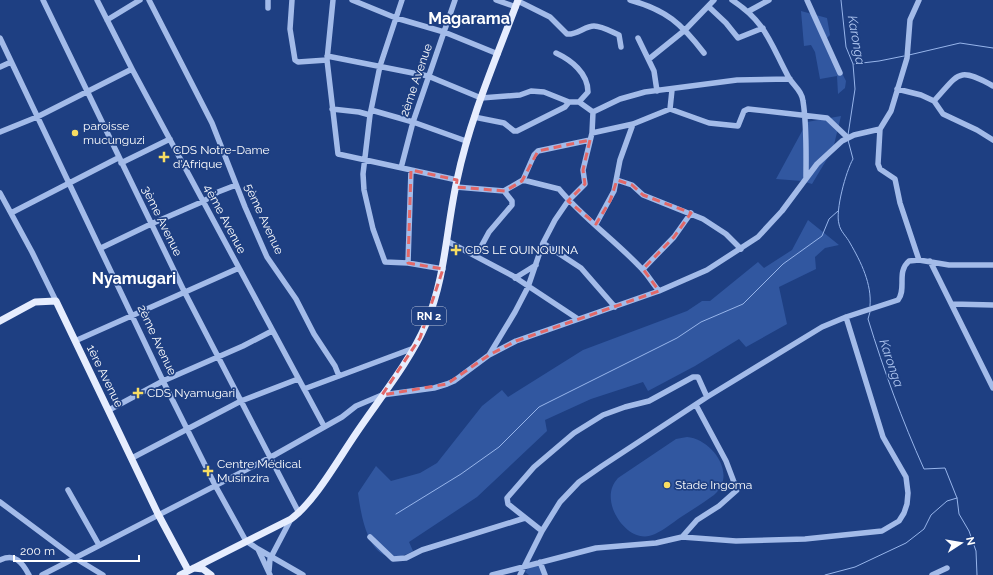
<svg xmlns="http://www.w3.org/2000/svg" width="993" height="575" font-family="Raleway,sans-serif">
<rect width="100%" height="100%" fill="#1e3f82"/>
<path fill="#3157a0" d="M 801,11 L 827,18 L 830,35 L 825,40 L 846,81 L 845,88 L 838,94 L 837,76 L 820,79 L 815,52 L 811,45 L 804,46 Z
M 841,116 L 833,149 L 812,184 L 802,181 L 776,179 L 807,122 Z
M 808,220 L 839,245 L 825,248 L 815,257 L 816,269 L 779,287 L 787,324 L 746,347 L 739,339 L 695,366 L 648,391 L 643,382 L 591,399 L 545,420 L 547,431 L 477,497 L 409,542 L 413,551 C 371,575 362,522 358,493 L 376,466 L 391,481 L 420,473 L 437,463 L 482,406 L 502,390 L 508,397 L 583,350 L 687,311 L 702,301 L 710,301 L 758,262 L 764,268 L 792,250 Z
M 687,437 C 712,439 738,475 714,495 C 703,503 692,510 681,517 C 672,523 664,530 655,534 C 636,543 619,525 613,509 C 609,497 610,487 618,478 L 676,439 Z
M 539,565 L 544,575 L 529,575 L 525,572 L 528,568 Z"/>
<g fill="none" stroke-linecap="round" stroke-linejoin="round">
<path stroke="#97b5eb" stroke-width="1" d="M 841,0 L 846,47 L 853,64 L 855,89 L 848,135
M 909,55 L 960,43 L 993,48
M 854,64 L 879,61 L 904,56
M 848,140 L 853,159 C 846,171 835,211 839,224 C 840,231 847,237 850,243 C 861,262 872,284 870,306
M 870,312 L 868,319 C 884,371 902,420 924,469 L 945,468 L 957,498 L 959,514 L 969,531 L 976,551 L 977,575
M 396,514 L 461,474 L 499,447 L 539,407 L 677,338 L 701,322 L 743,304 L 783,264 L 822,236 L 829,219 L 838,211
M 825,575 L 855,567 L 906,543 L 924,529 L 931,515 L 947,501 L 957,498"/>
<path stroke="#a3bbe9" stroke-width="5.5" d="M 43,0 L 184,291 L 299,513
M 97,0 L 132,69 L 324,426
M 149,0 L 212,123 L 245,207 L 267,257 L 296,299 L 314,334 L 335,366 L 339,376
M 292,0 L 290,29 L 295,60 L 298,62 L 327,60
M 333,0 L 327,60 L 338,154 L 457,180
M 352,0 L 396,18 L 444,32 L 498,54
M 402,0 L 380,66 L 370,115 L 363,174 L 364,190 L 373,229 L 385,262 L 408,263 L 443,269
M 496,0 L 516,7
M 630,0 C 666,10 681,23 704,53
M 732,0 C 767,23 770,43 789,78 C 794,86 802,91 803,101 C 807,126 806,153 806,178
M 807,0 L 840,73
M 919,0 L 910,20 L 907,58 L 891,111 L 880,129 L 878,164 L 880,169 L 895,179 L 900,203 L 919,260
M 518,1 L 550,17 L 567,34 C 577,35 585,26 594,26 C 602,26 612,32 619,35 L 621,47
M 709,7 L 726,23 L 738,38 L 763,28
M 268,8 L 268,0
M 749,11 L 769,0
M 107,20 L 140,0
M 0,38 L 163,381 L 215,485 L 246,541 L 258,549 L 270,575
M 638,38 L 654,71 L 657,91
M 556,53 C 571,60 588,73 588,92 L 579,102
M 327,56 L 428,76 L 481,98 L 520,95 L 531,91 L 544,92 L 569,102
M 649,59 L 685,30 L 714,0
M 0,67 L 11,62
M 897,89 L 921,95 L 934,101 L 943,114 L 977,130 L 993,140
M 934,101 C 959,74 957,66 993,86
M 332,109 L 359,112 L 370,115
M 670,109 L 672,90
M 371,110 L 413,122 L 466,141
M 474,117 L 504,123 L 514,131 L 517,131 L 565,107 L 569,102 L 579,102 L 593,112
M 0,132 L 37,117 L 132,69
M 592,133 L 633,124 L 670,109 L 709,123 L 738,126 L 744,111 L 748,109 L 827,118 L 848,138
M 590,140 L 538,151 L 534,155 L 523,180 L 559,189 C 583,218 616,241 642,269 C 648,275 653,284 659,291
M 121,163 L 170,139
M 401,168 L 413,122 L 455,0
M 617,180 L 632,185 L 643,195 L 703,219 L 726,234 L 741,249
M 456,187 L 504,191 L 523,180
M 0,193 L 32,252 L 56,301
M 11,213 L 118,158
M 596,224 L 614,191 L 620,160 L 633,124
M 447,241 L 513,276 L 578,319
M 543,243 L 581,268 L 615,307
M 101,248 L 151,224 L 204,201 L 218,192 L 236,185
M 476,256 L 489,232 L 512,205 L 512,201 L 504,191
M 930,261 L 993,388
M 408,263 L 411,170
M 643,269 L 674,237 L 691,213
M 515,278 L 536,265
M 952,304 L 993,305
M 75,341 L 239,268
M 489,355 L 515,312 L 528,287 L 543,243 L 555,220 L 568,201 L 585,184 L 583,170 L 592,133 L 593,112 L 620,99 L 645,92 L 737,80 L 790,79
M 304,389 L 414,348
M 109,410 L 163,381 L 243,346 L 272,331
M 132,458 L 241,401 L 298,379
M 68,490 L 99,545
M 0,502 L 75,558 L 103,575
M 542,531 L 508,504 L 507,498 L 534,467 L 574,433 L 603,415 L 625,407 L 649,401 L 693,377 L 698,377 L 707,397
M 370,537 L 393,559 L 406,558 L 422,550 L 525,518
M 682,537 L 697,520 L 719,506 L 737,490 L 726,461 L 696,405
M 258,549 L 303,575
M 0,560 C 15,553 22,562 29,575
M 540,562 L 545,575
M 269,571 L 270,559 L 291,519
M 42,575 L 271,457 L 342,417 L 356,406 L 382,395 L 434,388 L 447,384 L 454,381 L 489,355 L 516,341 L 659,291 L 707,270 L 758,237 L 782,211 L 817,164 L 842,141 L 854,135 L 880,129
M 492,575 L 596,548 L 656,543 L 682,537 L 736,541 L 805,539 L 882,531 L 899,521 L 904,513 L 907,504 L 908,493 L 906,477 L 883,437 L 846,317
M 520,575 L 542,531 L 560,502 L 579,482 L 602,466 L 707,397 L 822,327 L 846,317 L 898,300 C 907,289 896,272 909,261 L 919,260 L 949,265 L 993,265
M 932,575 L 947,568"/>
<path stroke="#e6edfe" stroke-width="7" d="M 0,321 L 35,302 L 56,301 L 158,514 L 188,570
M 194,568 L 203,569 L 211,575
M 180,575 L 291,519 C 313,503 335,465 351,441 C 375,404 409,364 426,324 C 446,276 446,229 457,180 C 470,118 496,59 518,0"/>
</g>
<path fill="none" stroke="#e26868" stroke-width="3" stroke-dasharray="8 5" stroke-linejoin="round" d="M 590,140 L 583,170 L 585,184 L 568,201 L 596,224 L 610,201 L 617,180 L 632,185 L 643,195 L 691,213 L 674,237 L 643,269 L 659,291 L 516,341 L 489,355 L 447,384 L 382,395 L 420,338 L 443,269 L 408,263 L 411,170 L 457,180 L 456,187 L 505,191 L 522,181 L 538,151 Z"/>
<g fill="#f8dd62" stroke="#1e3f82" stroke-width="1.5">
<circle cx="75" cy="133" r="4"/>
<path d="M162 151h4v4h4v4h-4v4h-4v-4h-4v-4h4z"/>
<path d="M454 244h4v4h4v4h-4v4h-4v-4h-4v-4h4z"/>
<path d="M136 387h4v4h4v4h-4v4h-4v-4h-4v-4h4z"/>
<path d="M206 465h4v4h4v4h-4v4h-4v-4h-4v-4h4z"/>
<circle cx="667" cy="485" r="4"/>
</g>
<g text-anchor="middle" stroke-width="3.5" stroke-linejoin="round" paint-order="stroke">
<rect fill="#1e3f82" stroke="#bcc5da" stroke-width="1" x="412" y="307" width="34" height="18" rx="3"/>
<g font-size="11" font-weight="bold" fill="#fff">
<text x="429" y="320">RN 2</text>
</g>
<g font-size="12" fill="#fff" stroke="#1e3f82">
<text transform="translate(416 80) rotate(-71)" y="4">2ème Avenue</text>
<text transform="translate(225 219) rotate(62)" y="4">4ème Avenue</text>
<text transform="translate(264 219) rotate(65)" y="4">5ème Avenue</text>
<text transform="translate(162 221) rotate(64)" y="4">3ème Avenue</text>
<text transform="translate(157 340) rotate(65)" y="4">2ème Avenue</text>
<text transform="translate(105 376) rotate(64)" y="4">1ère Avenue</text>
</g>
<g font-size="12" fill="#fff" stroke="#1e3f82" text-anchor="start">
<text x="83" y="130">paroisse<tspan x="83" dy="14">mucunguzi</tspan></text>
<text x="173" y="154">CDS Notre-Dame<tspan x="173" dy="14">d'Afrique</tspan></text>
<text x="465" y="254">CDS LE QUINQUINA</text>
<text x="147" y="397">CDS Nyamugari</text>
<text x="217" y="468">Centre Médical<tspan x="217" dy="14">Musinzira</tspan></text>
<text x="675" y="489">Stade Ingoma</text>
</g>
<g font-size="13" font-style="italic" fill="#afc6f1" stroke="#1e3f82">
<text transform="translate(857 40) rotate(80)" y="5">Karonga</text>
<text transform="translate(892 363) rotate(71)" y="5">Karonga</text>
</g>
<g font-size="16" font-weight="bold" fill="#fff" stroke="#1e3f82">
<text x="469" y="24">Magarama</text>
<text x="134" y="284">Nyamugari</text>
</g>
</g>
<g transform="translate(961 543) rotate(78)" stroke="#1e3f82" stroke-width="3" paint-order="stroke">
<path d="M0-3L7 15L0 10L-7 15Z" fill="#ffffff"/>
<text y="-6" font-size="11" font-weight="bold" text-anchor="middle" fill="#ffffff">N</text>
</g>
<path d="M14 555v6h125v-6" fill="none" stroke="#ffffff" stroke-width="2"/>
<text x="20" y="555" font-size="12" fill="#ffffff" stroke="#1e3f82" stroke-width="3" paint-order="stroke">200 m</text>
</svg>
